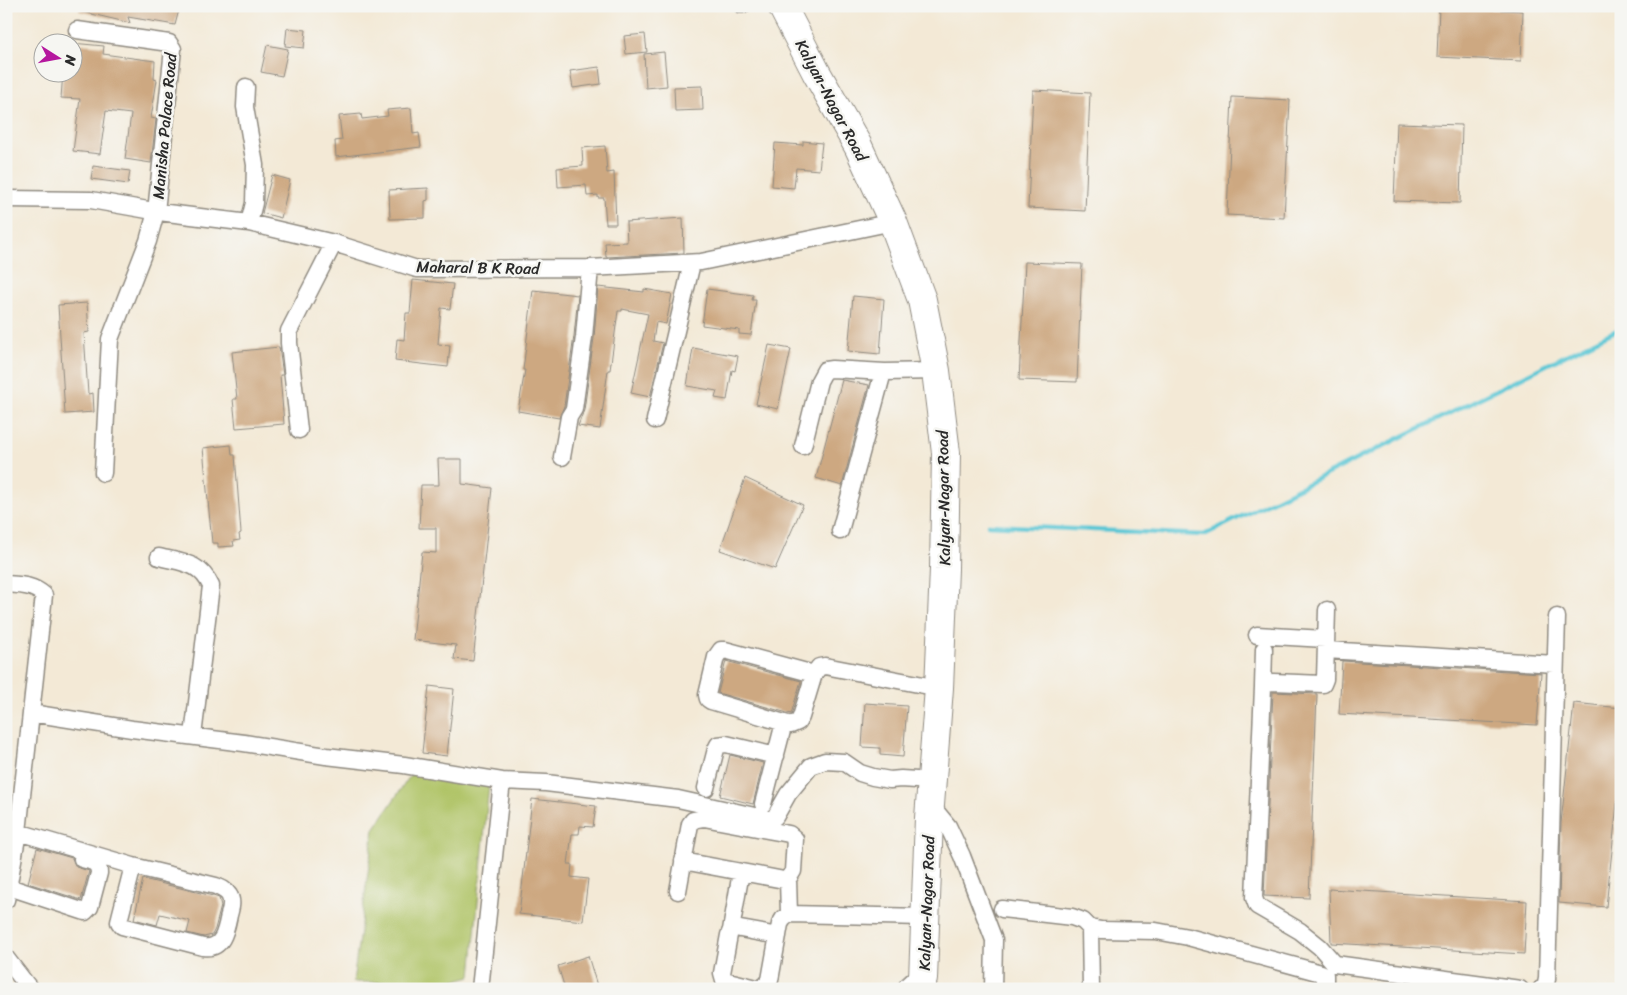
<svg xmlns="http://www.w3.org/2000/svg" width="1627" height="995" font-family="Sriracha,sans-serif">
<rect width="100%" height="100%" fill="#f6f6f2"/>
<filter id="ink" filterUnits="userSpaceOnUse"><feTurbulence type="fractalNoise" baseFrequency=".02" numOctaves="2"/><feDisplacementMap in="SourceGraphic" scale="10" xChannelSelector="R" yChannelSelector="G"/><feConvolveMatrix kernelMatrix="1 2 1 2 8 2 1 2 1" color-interpolation-filters="sRGB"/></filter>
<filter id="wash" filterUnits="userSpaceOnUse"><feTurbulence type="fractalNoise" baseFrequency=".0096" numOctaves="4" result="noise"/><feDisplacementMap in="SourceGraphic" scale="20" xChannelSelector="R" yChannelSelector="G"/><feGaussianBlur stdDeviation="1.12" result="paint"/><feColorMatrix in="noise" values="0 0 0 0 0 0 0 0 0 0 0 0 0 0 0 0 0 1.4 0 .05"/><feComposite in="paint" operator="in"/></filter>
<g filter="url(#wash)">
<rect width="100%" height="100%" fill="#f3e9d6"/>
<path fill="#b0c468" stroke="#6e784a" d="M 414,770 L 489,785 L 471,976 L 445,983 L 353,982 L 374,829 Z"/>
<g fill="none" stroke-linecap="round" stroke-linejoin="round">
<path stroke="#5cc7d5" stroke-width="4.5" d="M 988,525 L 1204,535 L 1621,328"/>
</g>
<g id="blocks">
<path fill="#cda881" d="M 80,6 L 180,6 L 175,25 L 128,17 L 130,23 L 79,11 Z
M 1439,7 L 1523,11 L 1521,61 L 1437,57 Z
M 287,28 L 306,30 L 304,48 L 285,46 Z
M 645,34 L 647,52 L 626,54 L 624,36 Z
M 72,43 L 104,46 L 103,54 L 155,61 L 154,79 L 157,80 L 151,118 L 156,119 L 151,163 L 125,159 L 131,114 L 106,111 L 100,154 L 73,151 L 80,99 L 61,98 L 63,72 L 72,72 Z
M 267,45 L 288,49 L 282,76 L 261,72 Z
M 664,52 L 667,86 L 646,88 L 644,54 Z
M 599,67 L 601,84 L 573,88 L 570,71 Z
M 702,86 L 703,110 L 675,111 L 674,87 Z
M 1033,90 L 1090,93 L 1085,211 L 1028,208 Z
M 1232,97 L 1290,100 L 1284,218 L 1227,215 Z
M 411,108 L 413,134 L 419,133 L 421,147 L 336,157 L 335,141 L 342,140 L 339,116 L 361,114 L 362,119 L 388,116 L 387,110 Z
M 1397,123 L 1462,125 L 1460,203 L 1394,201 Z
M 803,141 L 822,143 L 819,170 L 796,168 L 794,188 L 772,186 L 775,143 L 803,145 Z
M 605,146 L 607,173 L 614,172 L 616,224 L 606,224 L 604,198 L 598,198 L 598,195 L 587,196 L 586,185 L 558,187 L 557,168 L 583,166 L 582,148 Z
M 93,166 L 130,171 L 128,184 L 91,179 Z
M 272,175 L 290,180 L 281,218 L 262,213 Z
M 428,188 L 428,200 L 425,201 L 425,218 L 390,219 L 389,190 Z
M 683,218 L 684,253 L 606,257 L 605,243 L 627,242 L 626,222 Z
M 1025,262 L 1082,264 L 1077,382 L 1019,380 Z
M 413,280 L 453,284 L 450,309 L 441,308 L 438,344 L 450,345 L 448,367 L 395,361 L 397,339 L 404,340 L 406,313 L 410,313 Z
M 598,287 L 644,292 L 644,289 L 672,294 L 666,324 L 656,322 L 653,341 L 663,343 L 650,397 L 631,393 L 648,314 L 622,309 L 622,311 L 618,311 L 610,370 L 608,370 L 600,429 L 578,426 L 584,410 L 594,338 Z
M 707,289 L 753,295 L 752,300 L 756,300 L 751,335 L 739,334 L 739,330 L 702,325 Z
M 533,290 L 578,295 L 574,336 L 564,406 L 559,418 L 518,411 L 525,370 L 523,370 Z
M 853,296 L 884,299 L 880,354 L 848,351 Z
M 87,303 L 89,332 L 84,333 L 88,394 L 93,393 L 94,412 L 65,414 L 58,305 Z
M 769,345 L 791,349 L 778,409 L 756,404 Z
M 279,347 L 283,375 L 280,375 L 284,424 L 236,428 L 233,399 L 237,399 L 232,352 Z
M 693,348 L 738,356 L 735,371 L 732,370 L 727,400 L 715,398 L 717,391 L 687,386 Z
M 842,380 L 869,385 L 842,486 L 816,478 Z
M 231,445 L 232,455 L 235,455 L 241,533 L 239,534 L 240,540 L 233,541 L 234,546 L 218,547 L 218,543 L 212,543 L 203,448 Z
M 438,459 L 462,459 L 462,484 L 492,488 L 473,661 L 454,659 L 456,645 L 413,640 L 422,552 L 436,553 L 436,528 L 419,528 L 421,485 L 439,485 Z
M 745,478 L 803,505 L 775,569 L 720,550 Z
M 726,661 L 801,681 L 791,714 L 718,693 Z
M 1342,661 L 1541,673 L 1537,725 L 1339,714 Z
M 429,686 L 454,689 L 447,756 L 422,753 Z
M 1273,692 L 1317,694 L 1309,898 L 1264,896 Z
M 865,703 L 907,706 L 903,757 L 880,755 L 880,748 L 862,747 Z
M 1574,703 L 1621,708 L 1621,766 L 1606,907 L 1559,903 L 1561,823 Z
M 730,755 L 763,763 L 753,804 L 720,796 Z
M 532,799 L 596,806 L 593,827 L 580,826 L 579,834 L 572,834 L 568,864 L 572,864 L 571,877 L 588,879 L 583,921 L 519,914 Z
M 37,848 L 72,858 L 76,867 L 89,871 L 81,900 L 28,883 Z
M 143,879 L 213,896 L 219,898 L 221,906 L 215,929 L 212,935 L 204,937 L 187,933 L 190,921 L 160,914 L 157,925 L 134,919 Z
M 1329,889 L 1527,901 L 1524,954 L 1331,943 Z
M 588,956 L 598,989 L 565,989 L 558,966 Z"/>
</g>
</g>
<g filter="url(#ink)">
<use href="#blocks" fill-opacity="0" stroke="#8f8a80" stroke-width="1"/>
<g fill="none" stroke-linecap="round" stroke-linejoin="round">
<g stroke="#8f8a80" stroke-width="15">
<path id="pedestrian" d="M 740,6 L 744,6"/>
</g>
<g stroke="#8f8a80" stroke-width="19">
<path id="minor" d="M 77,30 L 169,43 L 173,49 L 156,212 L 148,241 L 110,339 L 103,473
M 246,87 L 245,107 L 255,165 L 254,203 L 249,223
M 6,199 L 91,200 L 159,212 L 249,223 L 334,243 L 417,269 L 590,268 L 701,262 L 893,222
M 655,420 L 692,263
M 299,430 L 289,343 L 289,331 L 334,243
M 803,446 L 819,381 L 825,370 L 832,369 L 885,372
M 562,457 L 569,417 L 574,409 L 584,337 L 590,268
M 840,531 L 882,376 L 885,372 L 936,371
M 159,557 C 183,563 200,562 211,586 L 193,736
M 6,584 C 21,585 33,585 44,595 L 18,832 L 6,900
M 1327,610 L 1325,679 L 1323,684 L 1273,682 L 1268,683 L 1263,687 L 1254,898 L 1257,906 L 1300,931 L 1320,947 L 1335,964 L 1520,989
M 1257,635 L 1325,639
M 1326,650 L 1555,664
M 814,674 L 725,650 L 721,650 L 716,657 L 707,695 L 708,699 L 711,701 L 791,725 L 798,722 L 801,717 L 814,674 L 819,667 L 825,666 L 939,688
M 1263,687 L 1264,649
M 31,713 L 132,729 L 244,743 L 326,756 L 404,765 L 502,781 L 546,783 L 678,799 L 768,819 L 775,817 L 788,794 L 811,766 L 825,761 L 844,762 L 860,773 L 873,777 L 890,780 L 901,779 L 932,781
M 706,788 L 716,749 L 718,745 L 726,744 L 776,756
M 763,804 L 784,723
M 930,804 L 948,826 L 962,856 L 994,940 L 993,989
M 18,832 L 133,866 L 216,886 C 221,888 226,890 229,895 C 233,901 231,908 229,915 C 226,930 223,950 203,947 L 122,926 L 119,922 L 120,917 L 133,866
M 683,861 L 784,880 L 788,879
M 9,887 L 85,912 L 90,907 L 99,873 C 99,862 91,861 82,859
M 678,891 L 690,824 L 693,820 L 704,818 L 789,834 L 795,839 L 793,871 L 788,879 L 789,914
M 1002,909 L 1072,917 L 1083,921 L 1090,928 L 1101,930 L 1156,931 L 1188,937 L 1321,973 L 1325,975 L 1325,989
M 1090,928 L 1091,989
M 731,930 L 741,872
M 778,936 L 735,928 L 731,930 L 729,935 L 722,973 L 724,980 L 757,988 C 764,988 766,985 770,980 L 780,924 L 783,919 L 789,914 L 924,917
M 6,958 L 30,989
M 480,989 L 502,781
M 1541,989 L 1545,988 L 1547,979 L 1557,617"/>
</g>
<g stroke="#8f8a80" stroke-width="30">
<path id="trunk" d="M 782,6 L 816,72 L 858,146 L 893,222 L 922,300 L 936,371 L 946,453 L 944,569 L 939,688 L 929,818 L 923,979 L 912,989"/>
</g>
<use href="#pedestrian" stroke="#fff" stroke-width="12"/>
<use href="#minor" stroke="#fff" stroke-width="16"/>
<use href="#trunk" stroke="#fff" stroke-width="28"/>
</g>
</g>
<g text-anchor="middle" stroke-width="5" stroke-linejoin="round" paint-order="stroke">
<g font-size="16" fill="#2b2b2b" stroke="#f6f6f2">
<text transform="translate(832 100) rotate(62)" y="6">Kalyan-Nagar Road</text>
<text transform="translate(164 126) rotate(-85)" y="6">Manisha Palace Road</text>
<text transform="translate(478 267) rotate(1)" y="6">Maharal B K Road</text>
<text transform="translate(943 498) rotate(-91)" y="6">Kalyan-Nagar Road</text>
<text transform="translate(926 903) rotate(-88)" y="6">Kalyan-Nagar Road</text>
</g>
</g>
<rect width="1627" height="995" fill="none" stroke="#f6f6f2" stroke-width="25"/>
<g transform="translate(58 58) rotate(101)"><circle r="24" fill="#f6f6f2" stroke="#a5a5a2"/>
<path d="M0-4L9 19L0 12L-9 19Z" fill="#b5179e"/>
<text y="-8" font-size="14" font-weight="bold" text-anchor="middle" fill="#2b2b2b">N</text>
</g>
</svg>
